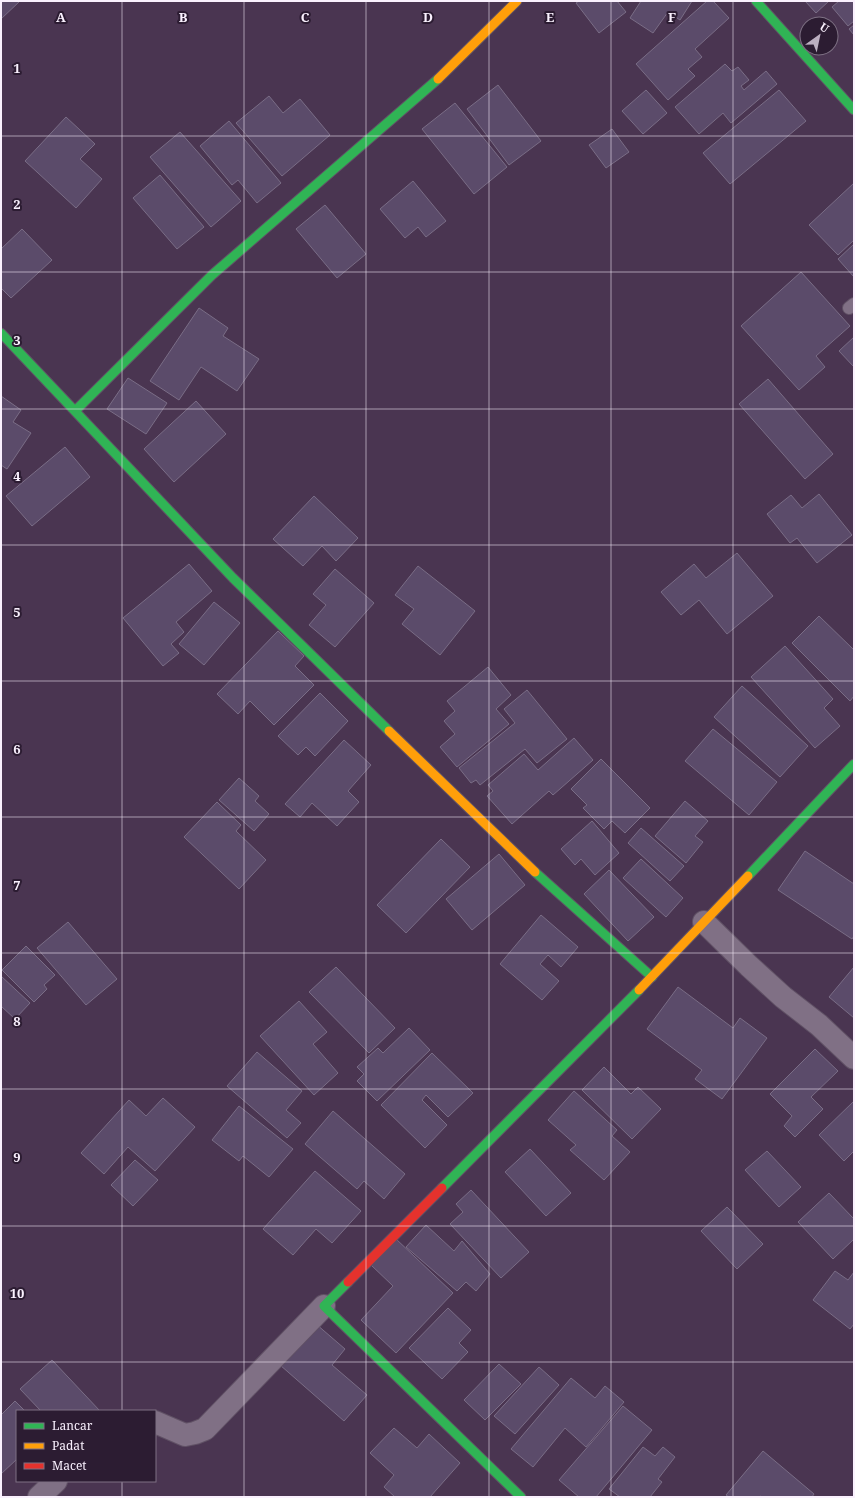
<svg xmlns="http://www.w3.org/2000/svg" width="855" height="1498" font-family="'Noto Serif',serif">
<rect width="100%" height="100%" fill="#4a3551"/>
<path fill="#5b4b6a" stroke="#7a6d86" d="M 1,1 L 20,1 L 1,19 Z
M 579,1 L 617,1 L 626,12 L 599,33 L 576,3 Z
M 641,1 L 692,1 L 680,20 L 668,12 L 653,33 L 630,18 Z
M 707,1 L 713,1 L 729,18 L 695,49 L 702,57 L 688,69 L 695,76 L 668,100 L 636,64 Z
M 805,1 L 829,1 L 816,13 Z
M 839,1 L 854,1 L 854,21 L 848,26 L 832,7 Z
M 854,25 L 854,35 L 849,29 Z
M 725,64 L 732,71 L 738,67 L 749,80 L 741,86 L 744,90 L 766,71 L 777,84 L 731,123 L 723,113 L 699,134 L 675,107 Z
M 498,85 L 541,141 L 509,165 L 467,109 Z
M 646,90 L 667,113 L 643,134 L 622,111 Z
M 779,90 L 806,121 L 730,184 L 703,153 Z
M 269,96 L 283,113 L 300,99 L 330,135 L 282,176 L 236,123 Z
M 455,103 L 507,167 L 474,194 L 422,129 Z
M 66,117 L 95,144 L 80,159 L 102,179 L 76,208 L 25,161 Z
M 229,121 L 281,183 L 257,203 L 238,180 L 232,185 L 200,146 Z
M 612,129 L 629,152 L 606,168 L 589,145 Z
M 180,132 L 241,201 L 211,227 L 150,157 Z
M 160,175 L 204,227 L 177,249 L 133,198 Z
M 413,181 L 446,221 L 426,237 L 418,227 L 405,238 L 380,209 Z
M 854,183 L 854,240 L 838,255 L 809,225 Z
M 325,205 L 366,254 L 337,278 L 296,229 Z
M 22,229 L 52,260 L 11,298 L 1,288 L 1,249 Z
M 854,244 L 854,277 L 838,259 Z
M 801,272 L 850,326 L 816,356 L 825,367 L 799,390 L 741,326 Z
M 199,308 L 228,328 L 223,336 L 259,359 L 237,391 L 201,367 L 179,400 L 150,381 Z
M 854,337 L 854,367 L 839,351 Z
M 128,378 L 167,403 L 146,434 L 107,409 Z
M 768,379 L 833,454 L 805,479 L 739,404 Z
M 1,396 L 21,410 L 13,422 L 31,433 L 7,469 L 1,465 Z
M 196,401 L 226,434 L 174,482 L 144,449 Z
M 65,447 L 90,477 L 32,526 L 6,496 Z
M 819,494 L 852,535 L 817,563 L 797,538 L 790,543 L 767,514 L 791,495 L 802,508 Z
M 314,496 L 358,538 L 336,561 L 322,546 L 303,566 L 273,539 Z
M 737,553 L 773,596 L 727,634 L 699,600 L 681,615 L 661,592 L 694,564 L 706,578 Z
M 189,564 L 212,591 L 176,622 L 184,632 L 171,644 L 179,653 L 163,666 L 123,618 Z
M 418,566 L 475,611 L 440,655 L 402,624 L 414,609 L 395,595 Z
M 335,569 L 374,603 L 335,647 L 309,625 L 326,605 L 313,594 Z
M 214,602 L 240,623 L 204,665 L 179,644 Z
M 819,616 L 854,650 L 854,696 L 850,701 L 792,643 Z
M 278,631 L 304,656 L 295,666 L 314,685 L 274,725 L 250,701 L 238,714 L 217,694 Z
M 785,646 L 833,699 L 824,708 L 840,726 L 815,748 L 751,677 Z
M 488,667 L 511,695 L 496,709 L 509,724 L 457,767 L 440,747 L 455,734 L 444,721 L 455,711 L 447,701 Z
M 742,686 L 808,746 L 780,777 L 714,717 Z
M 527,690 L 567,739 L 537,763 L 525,749 L 480,785 L 476,780 L 471,783 L 459,768 L 515,723 L 504,709 Z
M 320,693 L 348,721 L 315,756 L 306,747 L 298,755 L 278,736 Z
M 713,729 L 777,782 L 749,815 L 685,761 Z
M 574,738 L 593,760 L 553,795 L 549,791 L 512,824 L 487,796 L 493,791 L 488,785 L 524,754 L 538,770 Z
M 344,740 L 371,765 L 348,791 L 359,802 L 337,826 L 312,803 L 300,817 L 285,804 Z
M 601,759 L 650,808 L 625,833 L 612,821 L 604,829 L 583,808 L 587,805 L 571,789 Z
M 239,778 L 259,796 L 255,801 L 269,814 L 254,831 L 219,800 Z
M 685,801 L 708,821 L 695,836 L 703,842 L 686,863 L 655,836 Z
M 217,802 L 241,825 L 236,831 L 266,860 L 239,889 L 184,837 Z
M 592,821 L 619,853 L 595,875 L 581,859 L 575,865 L 561,849 Z
M 641,828 L 684,866 L 670,881 L 628,843 Z
M 441,839 L 470,867 L 406,933 L 377,905 Z
M 805,851 L 854,884 L 854,936 L 852,939 L 778,890 Z
M 499,854 L 525,885 L 472,930 L 446,899 Z
M 641,859 L 683,898 L 666,917 L 623,878 Z
M 609,870 L 654,917 L 628,941 L 584,894 Z
M 541,915 L 578,947 L 561,967 L 548,955 L 540,964 L 559,981 L 542,1000 L 500,964 Z
M 68,922 L 117,979 L 86,1005 L 37,948 Z
M 26,946 L 55,975 L 44,985 L 47,989 L 34,1002 L 2,970 Z
M 336,967 L 395,1028 L 369,1053 L 309,992 Z
M 854,967 L 854,1018 L 829,997 Z
M 1,976 L 30,1003 L 15,1019 L 1,1006 Z
M 678,987 L 733,1028 L 740,1018 L 767,1038 L 722,1099 L 695,1079 L 702,1070 L 647,1029 Z
M 299,1001 L 327,1032 L 313,1044 L 338,1073 L 314,1095 L 260,1036 Z
M 409,1028 L 430,1050 L 377,1101 L 357,1081 L 364,1074 L 357,1067 L 378,1048 L 383,1053 Z
M 815,1049 L 838,1071 L 811,1097 L 823,1109 L 795,1137 L 784,1126 L 792,1116 L 770,1094 Z
M 257,1052 L 302,1091 L 286,1110 L 301,1123 L 287,1138 L 227,1086 Z
M 432,1053 L 473,1093 L 448,1117 L 426,1095 L 422,1100 L 447,1125 L 425,1148 L 381,1105 Z
M 604,1067 L 631,1094 L 638,1087 L 661,1109 L 632,1139 L 582,1090 Z
M 574,1091 L 617,1130 L 612,1136 L 630,1152 L 604,1180 L 570,1150 L 576,1145 L 548,1120 Z
M 163,1098 L 195,1127 L 155,1171 L 128,1147 L 104,1174 L 81,1153 L 129,1100 L 146,1116 Z
M 854,1101 L 854,1151 L 844,1161 L 819,1135 Z
M 239,1106 L 293,1149 L 269,1177 L 243,1156 L 239,1161 L 212,1140 Z
M 333,1111 L 405,1174 L 384,1199 L 364,1181 L 357,1189 L 305,1144 Z
M 530,1149 L 571,1193 L 546,1216 L 505,1172 Z
M 767,1151 L 801,1187 L 779,1207 L 745,1170 Z
M 135,1160 L 158,1180 L 133,1206 L 111,1185 Z
M 315,1171 L 361,1211 L 332,1243 L 316,1229 L 293,1255 L 263,1229 Z
M 471,1190 L 529,1252 L 501,1278 L 450,1224 L 463,1212 L 456,1204 Z
M 829,1193 L 854,1219 L 854,1239 L 833,1259 L 798,1222 Z
M 727,1207 L 763,1244 L 737,1269 L 701,1231 Z
M 426,1225 L 454,1251 L 462,1241 L 490,1274 L 476,1291 L 466,1282 L 457,1291 L 406,1247 Z
M 395,1238 L 453,1293 L 396,1353 L 361,1320 L 393,1286 L 370,1264 Z
M 835,1271 L 848,1280 L 854,1272 L 854,1324 L 850,1329 L 813,1300 Z
M 448,1308 L 471,1330 L 459,1343 L 468,1352 L 442,1379 L 409,1348 Z
M 316,1324 L 345,1349 L 332,1365 L 367,1395 L 344,1421 L 280,1365 Z
M 52,1360 L 100,1411 L 41,1411 L 20,1389 Z
M 499,1364 L 521,1384 L 485,1420 L 464,1400 Z
M 539,1367 L 559,1385 L 515,1434 L 494,1416 Z
M 571,1378 L 595,1398 L 605,1386 L 624,1402 L 586,1447 L 565,1428 L 533,1467 L 511,1449 Z
M 15,1401 L 25,1411 L 17,1411 L 17,1459 L 1,1474 L 1,1415 Z
M 623,1406 L 652,1430 L 596,1497 L 579,1497 L 559,1480 Z
M 394,1428 L 417,1448 L 429,1434 L 460,1463 L 430,1497 L 395,1497 L 384,1487 L 394,1475 L 370,1453 Z
M 643,1447 L 655,1456 L 663,1447 L 675,1457 L 658,1479 L 662,1482 L 650,1497 L 620,1497 L 609,1489 Z
M 763,1451 L 814,1494 L 812,1497 L 762,1497 L 760,1496 L 759,1497 L 729,1497 L 726,1495 Z"/>
<g fill="none" stroke-linecap="round" stroke-linejoin="round">
<g stroke="#605165" stroke-width="14">
<path id="lane" d="M 849,308 L 854,304"/>
</g>
<g stroke="#605165" stroke-width="24">
<path id="street" d="M 704,922 L 749,966 L 783,997 L 819,1025 L 854,1058
M 155,1422 L 185,1435 L 195,1433 L 205,1429 L 235,1398 L 324,1306
M 39,1497 L 56,1481"/>
</g>
<g stroke="#605165" stroke-width="11">
<path id="fast" d="M 756,1 L 854,110
M 1,333 L 233,578 L 389,731
M 75,411 L 212,275 L 438,79
M 535,872 L 652,977
M 748,876 L 854,764
M 442,1188 L 639,990
M 348,1282 L 324,1306 L 521,1497"/>
</g>
<g stroke="#605165" stroke-width="11">
<path id="slow" d="M 438,79 L 517,1
M 389,731 L 535,872
M 639,990 L 748,876"/>
</g>
<g stroke="#605165" stroke-width="11">
<path id="jam" d="M 348,1282 L 442,1188"/>
</g>
<use href="#lane" stroke="#807085" stroke-width="12"/>
<use href="#street" stroke="#807085" stroke-width="22"/>
<use href="#fast" stroke="#30b455" stroke-width="9"/>
<use href="#slow" stroke="#ff9f0a" stroke-width="9"/>
<use href="#jam" stroke="#e5322d" stroke-width="9"/>
</g>
<path fill="none" stroke="#faf1fe" stroke-width="1" stroke-opacity="0.55" d="M 122,1 L 122,1411M 244,1 L 244,1497M 366,1 L 366,1497M 489,1 L 489,1497M 611,1 L 611,1497M 733,1 L 733,1497M 1,136 L 854,136M 1,272 L 854,272M 1,409 L 854,409M 1,545 L 854,545M 1,681 L 854,681M 1,817 L 854,817M 1,953 L 854,953M 1,1089 L 854,1089M 1,1226 L 854,1226M 1,1362 L 854,1362M 122,1481 L 122,1497"/>
<g font-size="13" text-anchor="middle" font-weight="bold" fill="#faf1fe" stroke="#2c1c32" stroke-width="4" stroke-linejoin="round" paint-order="stroke">
<text x="61" y="22">A</text>
<text x="183" y="22">B</text>
<text x="305" y="22">C</text>
<text x="428" y="22">D</text>
<text x="550" y="22">E</text>
<text x="672" y="22">F</text>
<text x="17" y="73">1</text>
<text x="17" y="209">2</text>
<text x="17" y="345">3</text>
<text x="17" y="481">4</text>
<text x="17" y="617">5</text>
<text x="17" y="754">6</text>
<text x="17" y="890">7</text>
<text x="17" y="1026">8</text>
<text x="17" y="1162">9</text>
<text x="17" y="1298">10</text>
</g>
<rect width="855" height="1498" fill="none" stroke="#faf1fe" stroke-width="4"/>
<rect x="16" y="1410" width="140" height="72" fill="#2c1c32" stroke="#7e7184"/>
<rect x="24" y="1423" width="20" height="6" fill="#30b455" stroke="#7e7184"/>
<text x="52" y="1430" font-size="12" fill="#faf1fe">Lancar</text>
<rect x="24" y="1443" width="20" height="6" fill="#ff9f0a" stroke="#7e7184"/>
<text x="52" y="1450" font-size="12" fill="#faf1fe">Padat</text>
<rect x="24" y="1463" width="20" height="6" fill="#e5322d" stroke="#7e7184"/>
<text x="52" y="1470" font-size="12" fill="#faf1fe">Macet</text>
<g transform="translate(819 36) rotate(33)"><circle r="19" fill="#2c1c32" stroke="#7e7184"/>
<path d="M0-3L7 15L0 10L-7 15Z" fill="#bcafc1"/>
<text y="-6" font-size="11" font-weight="bold" text-anchor="middle" fill="#faf1fe">U</text>
</g>
</svg>
